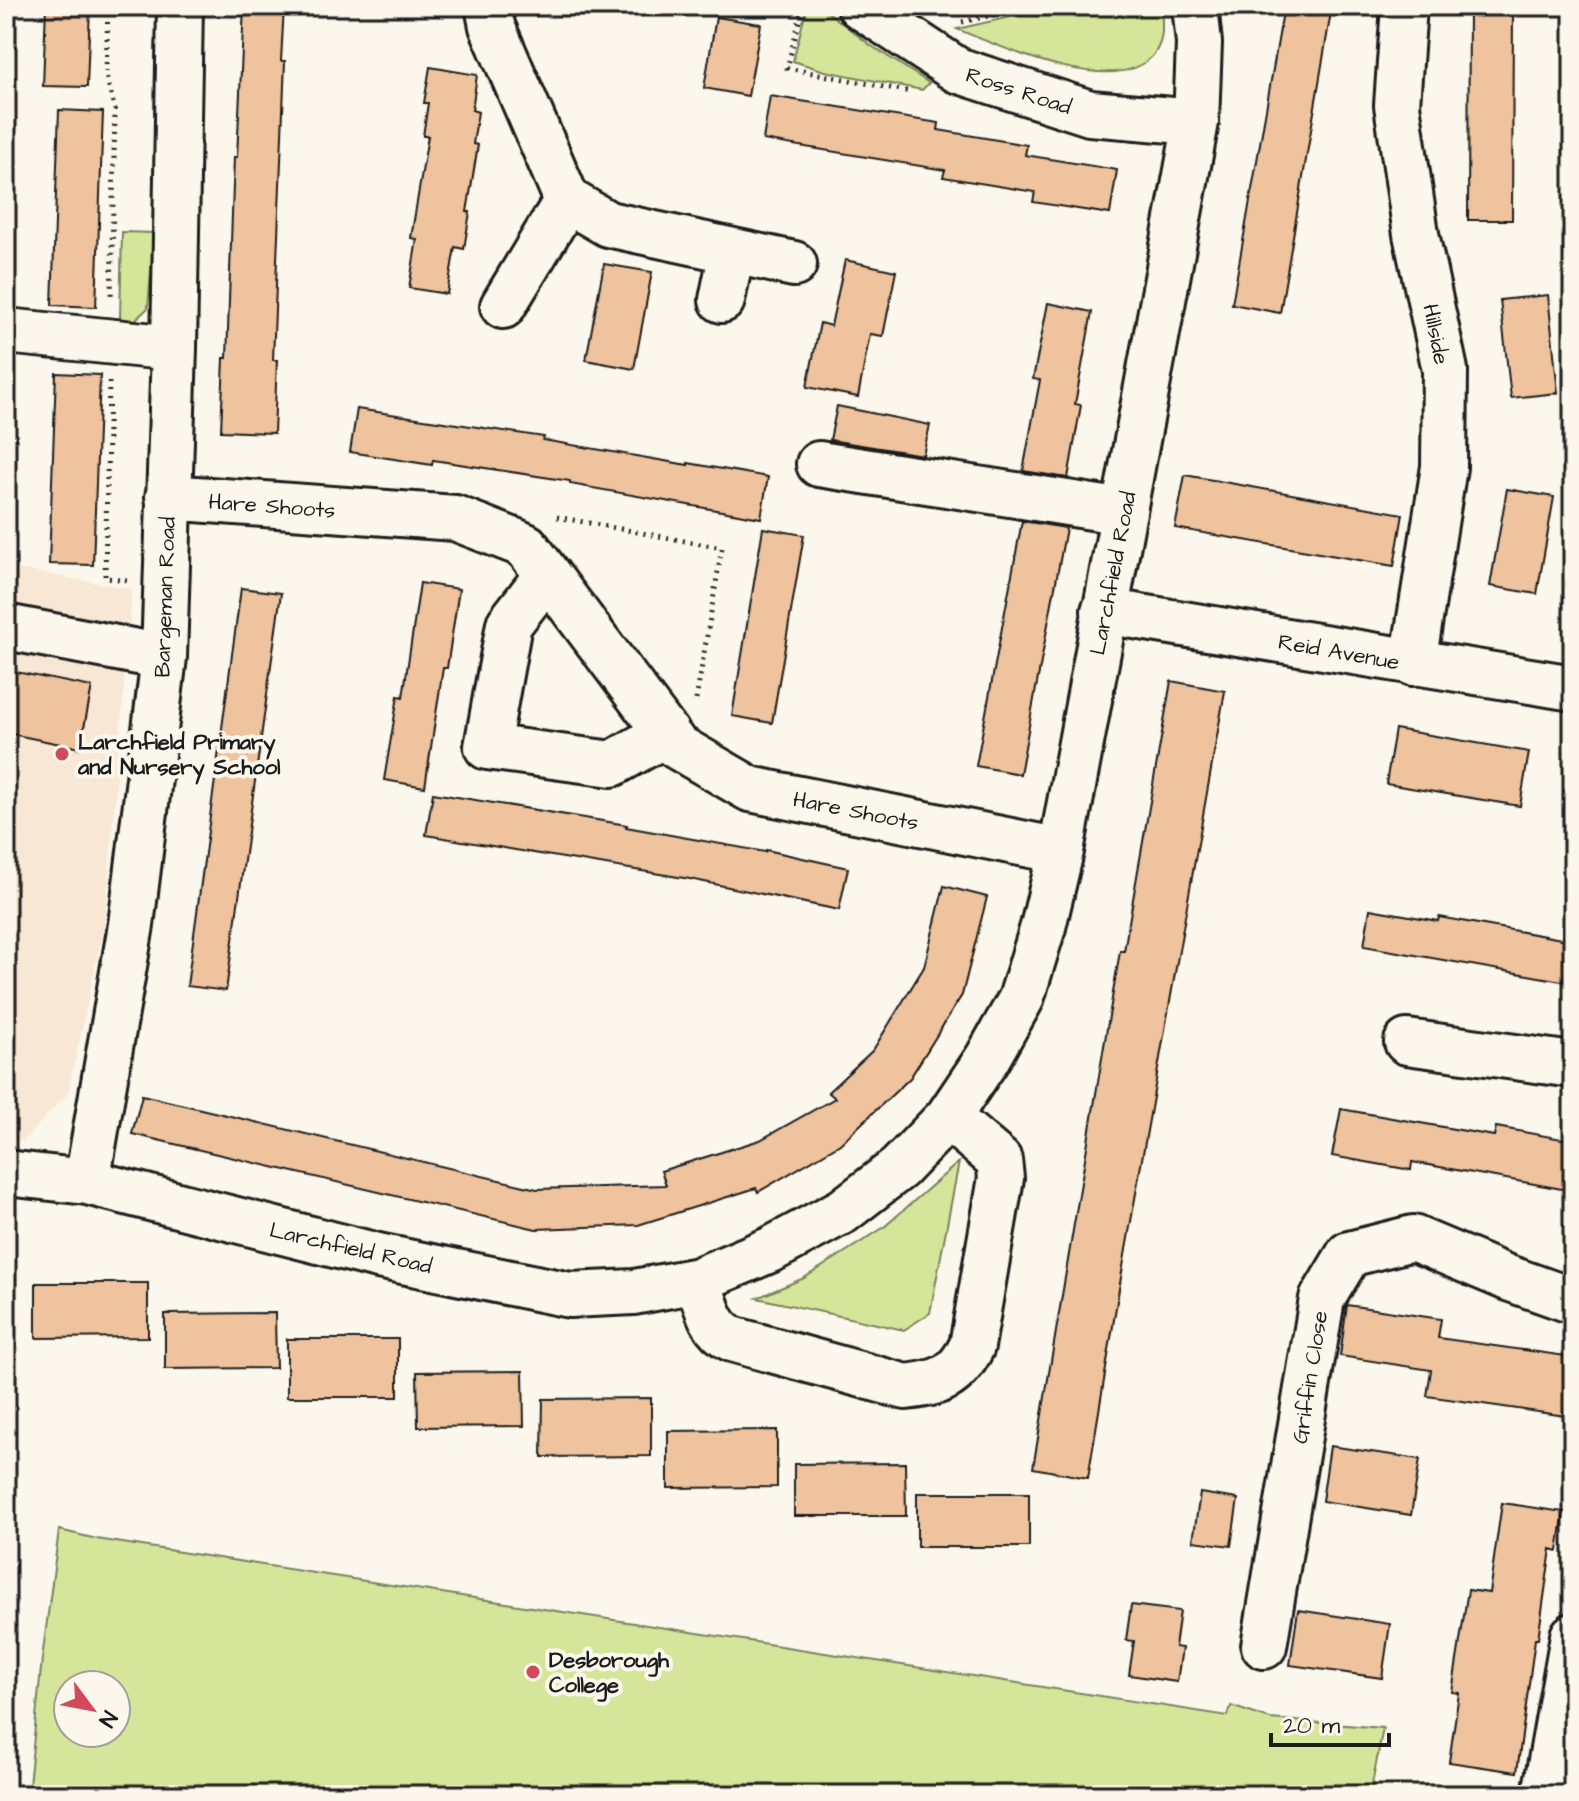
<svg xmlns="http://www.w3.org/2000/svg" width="1579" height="1801" font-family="'Architects Daughter',sans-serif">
<rect width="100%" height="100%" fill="#fbf7ec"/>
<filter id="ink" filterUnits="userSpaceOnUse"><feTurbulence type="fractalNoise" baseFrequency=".0125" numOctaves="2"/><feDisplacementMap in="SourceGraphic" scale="16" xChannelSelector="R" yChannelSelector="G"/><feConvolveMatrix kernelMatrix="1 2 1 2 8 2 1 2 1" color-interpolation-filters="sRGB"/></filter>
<g filter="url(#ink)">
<path fill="#f7e7d4" d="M 6,567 L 132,589 L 105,920 L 68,1093 L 24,1140 L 6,1140 Z"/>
<path fill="#d5e69a" stroke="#78815b" stroke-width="2" fill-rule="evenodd" d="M 807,6 L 820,6 L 870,45 L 929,83 L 922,90 L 825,71 L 793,61 Z
M 1059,6 L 1161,6 C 1162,22 1165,40 1154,54 C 1118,100 1000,47 957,29 Z
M 122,232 L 154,233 L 148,308 L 135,320 L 120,320 Z
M 959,1162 L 930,1313 L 904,1330 L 757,1298 L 804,1278 L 883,1228 Z
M 59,1530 L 97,1539 L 1228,1716 L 1231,1706 L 1270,1719 L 1383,1728 L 1370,1795 L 28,1795 L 42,1659 ZM 116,1685 L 116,1733 L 68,1733 L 68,1685 Z"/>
<path fill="#eec39d" stroke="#1c1c1c" stroke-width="2" d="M 46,6 L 90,6 L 87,87 L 43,86 Z
M 244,6 L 284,6 L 281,61 L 285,61 L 273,360 L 277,360 L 274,433 L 221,431 L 224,358 L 227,358 L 234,157 L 237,157 Z
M 1284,6 L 1332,6 L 1280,313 L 1232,304 Z
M 1469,6 L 1513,6 L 1512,220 L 1468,220 Z
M 716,17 L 761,24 L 748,96 L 704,88 Z
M 430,67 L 477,75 L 472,110 L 478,112 L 473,144 L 478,145 L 467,212 L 470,212 L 464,249 L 455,247 L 447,294 L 409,288 L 417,239 L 411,238 L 428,136 L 423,136 L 428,103 L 424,103 Z
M 770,96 L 939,123 L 938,130 L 1027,145 L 1025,155 L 1117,170 L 1110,214 L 1033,202 L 1035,192 L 943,177 L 945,170 L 763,140 Z
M 59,110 L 103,112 L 96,307 L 52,305 Z
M 845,260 L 896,271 L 883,336 L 870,334 L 858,397 L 807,387 L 820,323 L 831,326 Z
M 604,264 L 652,272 L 634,369 L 586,360 Z
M 1548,295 L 1558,393 L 1511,398 L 1500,300 Z
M 1048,303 L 1092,312 L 1075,404 L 1081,405 L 1068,478 L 1023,471 L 1040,380 L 1033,379 Z
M 56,373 L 100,375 L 93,565 L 49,564 Z
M 837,406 L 930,425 L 923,455 L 830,440 Z
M 357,409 L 544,437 L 543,440 L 688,465 L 688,463 L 768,477 L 761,518 L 570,484 L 570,481 L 433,460 L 432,465 L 350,452 Z
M 1185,475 L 1403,514 L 1394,566 L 1175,528 Z
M 1507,489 L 1554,497 L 1537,594 L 1490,586 Z
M 1022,521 L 1066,528 L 1020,774 L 976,766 Z
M 763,528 L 804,535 L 772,723 L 732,716 Z
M 420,583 L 459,589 L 447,668 L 443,668 L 425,787 L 384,780 L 398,696 L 403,697 Z
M 241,588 L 281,593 L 226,991 L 187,986 Z
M 6,670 L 92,687 L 80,748 L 6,733 Z
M 1171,681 L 1225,691 L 1119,1289 L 1088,1478 L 1033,1468 L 1120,951 L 1124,951 Z
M 1395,729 L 1529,752 L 1520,806 L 1386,784 Z
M 433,793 L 627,825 L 626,827 L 765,852 L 766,850 L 848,868 L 839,910 L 690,879 L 426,835 Z
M 944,886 L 987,897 L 962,995 L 910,1078 L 840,1144 L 758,1192 L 756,1188 L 638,1225 L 536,1229 L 132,1134 L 142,1095 L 537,1189 L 666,1185 L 661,1171 L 760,1140 L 835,1098 L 828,1092 L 873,1050 L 924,967 Z
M 1370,909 L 1438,921 L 1439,917 L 1573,941 L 1573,983 L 1364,946 Z
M 1341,1109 L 1494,1136 L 1496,1127 L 1573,1141 L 1573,1191 L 1412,1162 L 1411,1170 L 1332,1156 Z
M 36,1283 L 148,1283 L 148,1337 L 36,1338 Z
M 1347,1305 L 1441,1319 L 1438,1338 L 1573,1357 L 1573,1417 L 1427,1396 L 1431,1370 L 1340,1356 Z
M 275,1313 L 276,1368 L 165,1369 L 165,1314 Z
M 287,1339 L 398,1339 L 398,1397 L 287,1397 Z
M 523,1371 L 524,1426 L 418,1427 L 417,1372 Z
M 651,1398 L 651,1456 L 542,1457 L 543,1399 Z
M 777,1430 L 777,1487 L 668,1488 L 668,1431 Z
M 1330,1446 L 1420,1459 L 1411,1515 L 1322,1501 Z
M 905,1463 L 906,1516 L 794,1516 L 794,1464 Z
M 917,1493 L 1029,1493 L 1029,1547 L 917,1547 Z
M 1200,1493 L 1238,1499 L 1231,1546 L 1193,1541 Z
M 1502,1503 L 1564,1512 L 1558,1551 L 1551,1549 L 1538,1639 L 1535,1639 L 1517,1772 L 1449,1762 L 1459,1693 L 1452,1692 L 1468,1590 L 1489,1593 Z
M 1131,1605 L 1180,1611 L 1175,1647 L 1182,1648 L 1177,1682 L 1129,1675 L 1134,1641 L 1126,1640 Z
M 1298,1610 L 1390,1624 L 1382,1678 L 1290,1665 Z"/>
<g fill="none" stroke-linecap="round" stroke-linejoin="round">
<g stroke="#1c1c1c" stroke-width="50">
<path id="minor" d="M 488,6 L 492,26 L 567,200 L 608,224 L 794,264
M 860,6 L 957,70 L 1090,113 L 1196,122
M 1404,6 L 1397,105 L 1416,234 L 1445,370 L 1444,467 L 1413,663
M 722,300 L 732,251
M 503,306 L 567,200
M 6,331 L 174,348
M 819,464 L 1124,512
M 168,497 L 455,518 L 517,542 L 526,546 L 676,746 L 750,789 L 1061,851
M 547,575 L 509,624 L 487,747 L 612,764 L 667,733
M 1104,611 L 1573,688
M 6,627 L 164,657
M 1407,1042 L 1573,1065
M 6,1173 L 87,1182 L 378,1256 L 570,1295 L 634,1292 L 698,1280 L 772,1249 L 843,1211 L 899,1168 L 948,1117 L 987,1059 L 1021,999 L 1043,927 L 1061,851 L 1196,122 L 1199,43 L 1195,6
M 87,1182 L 131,925 L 164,657 L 174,348 L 180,6
M 698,1280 C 706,1303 709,1328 732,1339 L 906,1387 C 941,1383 956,1378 972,1346 L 1001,1178 L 999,1160 L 948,1117
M 1264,1646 L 1322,1299 L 1349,1254 L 1413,1238 L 1508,1278 L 1573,1301
M 1545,1795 L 1573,1636"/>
</g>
<path stroke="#1c1c1c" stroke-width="5" stroke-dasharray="2 6" stroke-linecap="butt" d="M 108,6 L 106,75 L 115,110 L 111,300
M 803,6 L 787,68 L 911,92
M 962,22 L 1032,6
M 109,382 L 105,578 L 127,580
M 557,517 L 722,548 L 696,700"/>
<use href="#minor" stroke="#fbf7ec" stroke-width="44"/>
</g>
</g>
<g fill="#d1495b" stroke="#fbf7ec" stroke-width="3">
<circle cx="62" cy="754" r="8"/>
<circle cx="533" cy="1672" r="8"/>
</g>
<g text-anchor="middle" stroke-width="8" stroke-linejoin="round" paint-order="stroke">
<g font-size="22" fill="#1c1c1c" stroke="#fbf7ec">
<text transform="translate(1019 90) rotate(18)" y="8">Ross Road</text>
<text transform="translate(1437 334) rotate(79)" y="8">Hillside</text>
<text transform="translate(272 505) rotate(4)" y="8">Hare Shoots</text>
<text transform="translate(1112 573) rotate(-79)" y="8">Larchfield Road</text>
<text transform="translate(164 597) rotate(-88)" y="8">Bargeman Road</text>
<text transform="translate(1339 651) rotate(10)" y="8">Reid Avenue</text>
<text transform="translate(856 810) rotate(11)" y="8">Hare Shoots</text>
<text transform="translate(351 1247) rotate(13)" y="8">Larchfield Road</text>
<text transform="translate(1309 1377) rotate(-81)" y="8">Griffin Close</text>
</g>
<g font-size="22" font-weight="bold" fill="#1c1c1c" stroke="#fbf7ec" text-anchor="start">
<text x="78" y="749">Larchfield Primary<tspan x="78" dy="25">and Nursery School</tspan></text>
<text x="549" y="1667">Desborough<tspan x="549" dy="25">College</tspan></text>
</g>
</g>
<rect width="1579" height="1801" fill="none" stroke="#fbf7ec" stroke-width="32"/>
<rect x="16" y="16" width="1547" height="1769" fill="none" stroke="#1c1c1c" stroke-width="3" filter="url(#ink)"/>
<g transform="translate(92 1709) rotate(122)"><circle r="38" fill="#fbf7ec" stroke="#a29f99" stroke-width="2"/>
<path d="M0-6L14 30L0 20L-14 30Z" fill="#d1495b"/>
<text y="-12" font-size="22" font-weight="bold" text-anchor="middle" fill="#1c1c1c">N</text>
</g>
<path d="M1271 1733v12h118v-12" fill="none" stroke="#1c1c1c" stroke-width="4"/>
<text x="1283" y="1733" font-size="24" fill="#1c1c1c" stroke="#fbf7ec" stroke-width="6" paint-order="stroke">20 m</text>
</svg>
